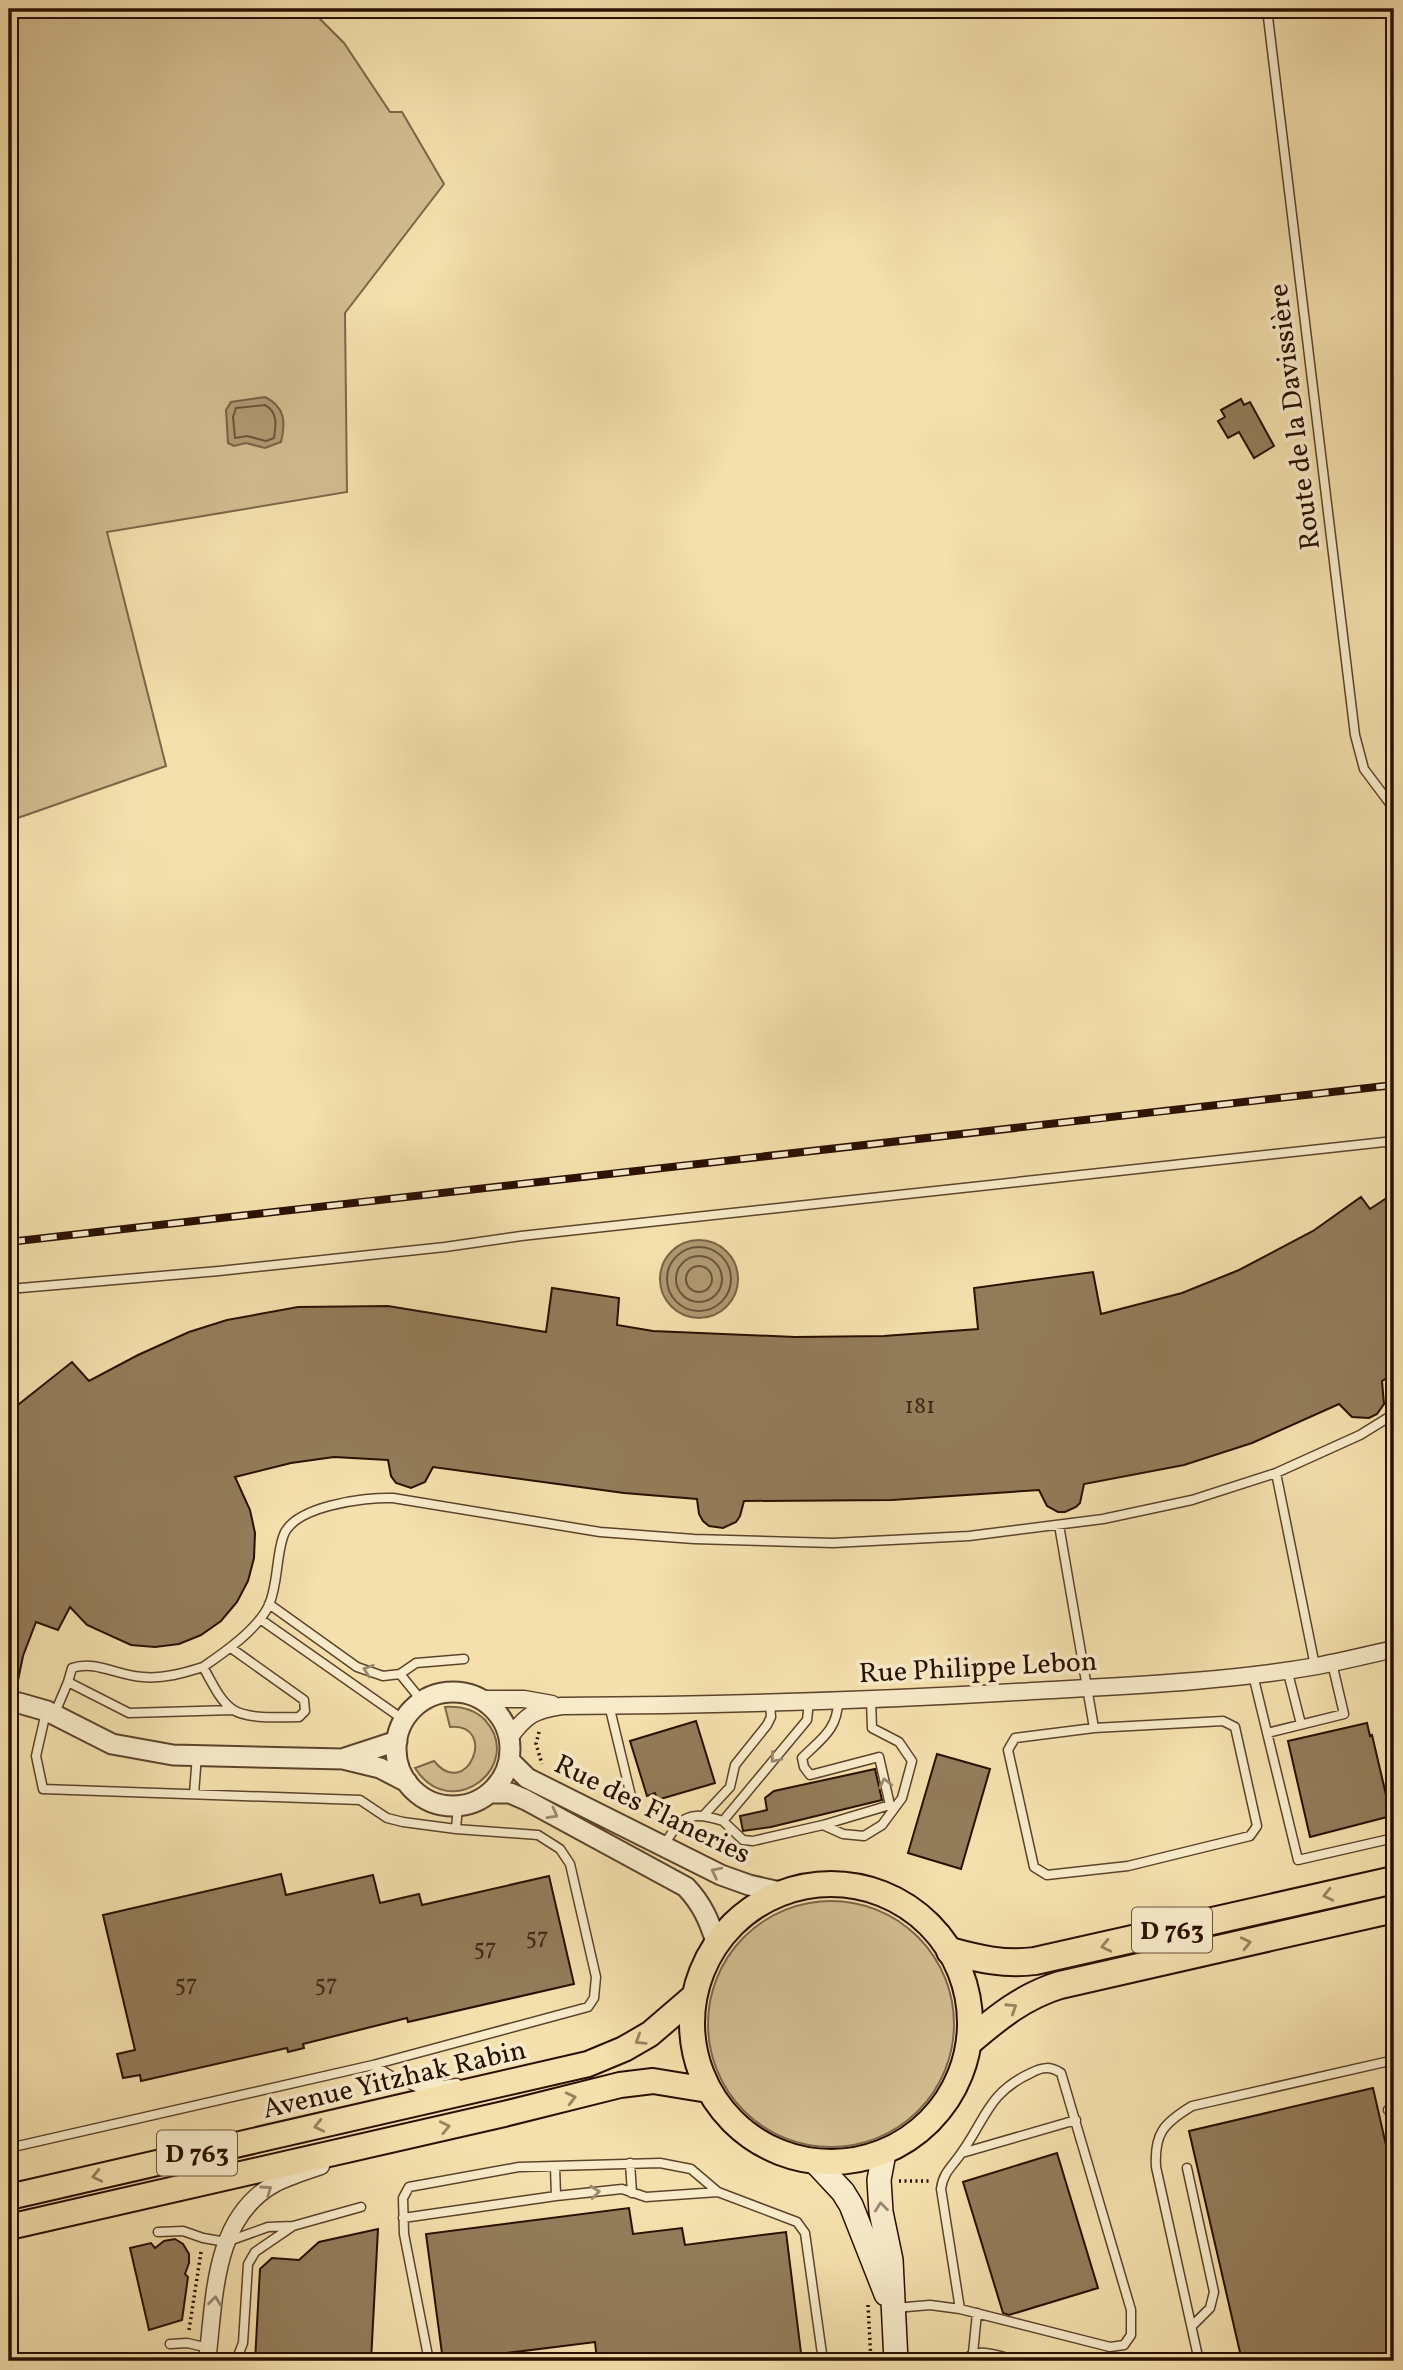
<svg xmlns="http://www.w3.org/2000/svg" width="1403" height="2370" font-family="Vollkorn,serif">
<rect width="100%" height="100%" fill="#f4e0ad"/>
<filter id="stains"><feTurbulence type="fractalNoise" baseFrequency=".00286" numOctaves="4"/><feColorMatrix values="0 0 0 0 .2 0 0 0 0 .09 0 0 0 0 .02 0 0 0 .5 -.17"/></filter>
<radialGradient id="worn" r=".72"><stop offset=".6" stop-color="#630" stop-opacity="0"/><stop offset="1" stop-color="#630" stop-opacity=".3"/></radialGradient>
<path fill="#d2bc90" stroke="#7e6648" stroke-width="2" d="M 9,9 L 310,9 L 344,43 L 390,112 L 402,112 L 444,184 L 345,313 L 347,492 L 107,532 L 166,766 L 9,821 Z
M 445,1707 C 460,1706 474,1709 485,1720 C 526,1765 451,1825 415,1768 L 434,1761 C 467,1802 499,1723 450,1727 Z
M708 2024a123 123 0 1 1 246 0a123 123 0 1 1-246 0Z"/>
<path fill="#af9972" stroke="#7a6244" stroke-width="2" d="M 265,397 C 285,407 286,422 281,442 L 265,448 L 246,443 L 234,446 L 228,443 L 226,410 L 231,402 Z
M660 1279a39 39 0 1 1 78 0a39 39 0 1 1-78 0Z"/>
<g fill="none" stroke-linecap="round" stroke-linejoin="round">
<path stroke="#6c5439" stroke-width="2" d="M 265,405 C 278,412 276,425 274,438 L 266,441 L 247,436 L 235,438 L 233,417 L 236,408 Z
M667 1279a32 32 0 1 1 64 0a32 32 0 1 1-64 0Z
M676 1279a23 23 0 1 1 46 0a23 23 0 1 1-46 0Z
M686 1279a13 13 0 1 1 26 0a13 13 0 1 1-26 0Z"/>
</g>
<path fill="#937c5a" stroke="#2a0f00" stroke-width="2" d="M 1241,399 L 1244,405 L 1250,402 L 1274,446 L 1254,458 L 1239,432 L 1228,438 L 1218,421 L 1225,417 L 1221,410 Z
M 1394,1193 L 1394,1374 L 1382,1381 L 1384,1404 L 1377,1414 L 1369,1418 L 1352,1417 L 1339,1404 L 1252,1443 L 1184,1465 L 1084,1484 L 1080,1503 L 1076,1507 L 1065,1512 L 1058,1512 L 1047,1506 L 1039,1490 L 892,1500 L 744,1501 L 740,1516 L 736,1522 L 723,1528 L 709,1526 L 703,1521 L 699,1514 L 697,1499 L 624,1493 L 433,1467 L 425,1482 L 411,1488 L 396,1483 L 391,1476 L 388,1460 L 334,1457 L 291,1463 L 235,1477 L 250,1510 L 255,1533 L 254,1558 L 248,1581 L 237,1602 L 221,1621 L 201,1635 L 179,1644 L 155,1647 L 131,1645 L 87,1625 L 70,1607 L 58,1630 L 36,1622 L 23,1656 L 16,1690 L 9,1690 L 9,1412 L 72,1362 L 89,1381 L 138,1355 L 189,1332 L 227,1320 L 298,1307 L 388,1306 L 546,1332 L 552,1288 L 619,1298 L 617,1325 L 653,1331 L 795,1337 L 884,1336 L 978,1329 L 974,1288 L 1093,1272 L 1101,1314 L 1182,1293 L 1239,1270 L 1313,1231 L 1361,1197 L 1370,1209 Z
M 696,1721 L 715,1783 L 657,1800 L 655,1793 L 647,1796 L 630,1741 Z
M 1367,1723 L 1370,1736 L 1372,1735 L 1391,1816 L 1310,1837 L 1288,1741 Z
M 937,1754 L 990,1769 L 961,1869 L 908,1853 Z
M 875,1769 L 882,1800 L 771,1827 L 743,1831 L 740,1816 L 767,1810 L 765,1798 L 774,1791 Z
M 281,1874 L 286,1895 L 373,1875 L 380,1903 L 419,1894 L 422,1905 L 549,1876 L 574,1984 L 408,2022 L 407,2018 L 303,2044 L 304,2048 L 288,2052 L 287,2048 L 141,2081 L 140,2075 L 123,2078 L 117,2054 L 135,2050 L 103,1915 Z
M 1373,2088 L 1394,2180 L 1394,2361 L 1242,2361 L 1189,2131 Z
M 1057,2153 L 1098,2288 L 1009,2315 L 1003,2313 L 963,2182 Z
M 629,2208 L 633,2234 L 682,2228 L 685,2245 L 786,2232 L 802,2361 L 597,2361 L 595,2342 L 443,2361 L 426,2234 Z
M 378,2229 L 371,2361 L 255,2361 L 260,2269 L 272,2258 L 299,2260 L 319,2242 Z
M 175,2239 L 183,2244 L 189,2254 L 189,2263 L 185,2274 L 188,2277 L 182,2320 L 149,2330 L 130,2248 L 151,2243 L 155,2248 L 164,2241 Z"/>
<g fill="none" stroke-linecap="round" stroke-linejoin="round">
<g stroke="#5c432b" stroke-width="11">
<path id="service" d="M 1267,9 L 1355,735 L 1364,769 L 1394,809
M 9,1289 L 219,1271 L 445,1247 L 521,1236 L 1394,1141
M 1276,1473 L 1315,1666
M 1059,1525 L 1094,1728 L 1015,1738 L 1008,1750 L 1034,1867 L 1047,1875 L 1128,1866 L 1250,1836 L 1257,1826 L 1235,1727 L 1223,1721 L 1094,1728
M 269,1604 L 357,1667 L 383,1676 L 400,1674 L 422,1701
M 260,1619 L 404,1720
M 231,1648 L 304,1700 L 305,1711 L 299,1717 C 282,1717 247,1720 232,1709 C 219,1700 211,1680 203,1667 C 225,1652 258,1629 269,1605 C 278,1584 276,1558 283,1537 C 292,1506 365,1497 393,1498 L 600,1532 L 694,1539 L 833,1543 L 969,1536 L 1103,1519 L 1192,1500 L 1276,1473 L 1360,1435 L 1394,1414
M 203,1667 C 184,1673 163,1679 143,1677 C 118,1676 96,1660 72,1668 L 68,1682 L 129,1713 L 233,1710
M 1287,1669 L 1301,1724
M 400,1674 L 416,1663 L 464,1659
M 1253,1675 L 1298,1860 L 1394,1838
M 809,1702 L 807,1720 L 723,1821 L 743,1840 L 753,1841 L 823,1825 L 890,1805 L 879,1757 L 810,1775 L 804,1767 L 802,1758 C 821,1739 838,1729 838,1701
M 609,1705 L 631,1796
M 54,1715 L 68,1682
M 1267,1733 L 1344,1714 L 1332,1663
M 194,1794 L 197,1755
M 704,1815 L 730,1787 L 735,1765 L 767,1725 L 771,1717 L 770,1703
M 823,1825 L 843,1834 L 864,1836 L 882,1825 L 902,1798 L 912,1761 L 899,1742 L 872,1728 L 871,1700
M 456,1829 L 458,1806
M 664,1845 C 682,1816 689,1810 723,1821
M 373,2065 L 393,2077 L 419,2088 L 457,2083
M 1388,2110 L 1394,2109
M 9,2148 L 373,2065 L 588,2007 L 594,1998 L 596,1977 L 570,1864 L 560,1849 L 538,1835 L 456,1829 L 403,1822 L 387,1818 L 360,1800 L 43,1789 L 36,1756 L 46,1712
M 962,2153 L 1076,2120
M 630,2163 L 632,2193
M 1187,2168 L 1214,2292 L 1210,2308 L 1192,2326
M 718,2192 L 797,2222 L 805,2233 L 823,2361
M 403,2218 L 556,2196
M 158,2232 L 183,2231 L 203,2238 L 226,2242 L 268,2227 L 293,2226
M 895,2308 L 930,2305 L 960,2309 L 1110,2347 L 1124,2345 L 1131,2335 L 1131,2310 L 1061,2073 C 1050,2066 1042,2067 1031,2073 C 989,2092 986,2118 962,2152 C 953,2166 943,2172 941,2189 L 960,2309
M 170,2344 L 187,2343 L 209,2348
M 973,2353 L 977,2313
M 236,2361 L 243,2343 L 248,2264 L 255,2252 L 293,2226 L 361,2207
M 429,2361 L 404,2234 L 403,2198 L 409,2187 L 519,2167 L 660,2163 L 691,2169 L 718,2192 L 646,2197 L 622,2189 L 556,2196 L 555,2167
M 965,2361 C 975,2344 1003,2358 1019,2361
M 1199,2361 L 1156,2167 C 1154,2133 1164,2123 1192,2106 L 1394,2060"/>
</g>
<g stroke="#5c432b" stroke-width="19">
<path id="minor" d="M 481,1699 L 524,1699 L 552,1704
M 509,1738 C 526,1715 534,1710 562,1706 C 714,1705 865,1701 1016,1692 C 1116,1686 1218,1683 1317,1666 C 1343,1661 1368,1655 1394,1649
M 207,2361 C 215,2300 212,2217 276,2183 C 290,2176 306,2171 321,2166"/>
</g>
<g stroke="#5c432b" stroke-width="23">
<path id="tertiary" d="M396 1749a57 57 0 1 1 114 0a57 57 0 1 1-114 0Z
M 9,1702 L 19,1703 L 47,1711 L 112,1744 L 173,1755 L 343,1759 L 380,1768 L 407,1782
M 345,1758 L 397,1741
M 509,1760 L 527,1778 L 721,1875 L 749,1885 L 780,1892
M 490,1793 L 510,1793 L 526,1800 L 686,1887 C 702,1904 709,1920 716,1942"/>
</g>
<g stroke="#2a0f00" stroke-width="26">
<path id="secondary" d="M 884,2153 L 879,2180 L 881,2212 L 891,2260 L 896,2361
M 816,2163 L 843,2192 L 851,2205 L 886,2294"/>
</g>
<g stroke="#2a0f00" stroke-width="28">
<path id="primary" d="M692 2023a139 139 0 1 1 278 0a139 139 0 1 1-278 0Z
M 9,2197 L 588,2064 L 624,2049 L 650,2034 L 693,1997
M 9,2227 L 504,2114 L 620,2085 L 653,2081 L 708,2090"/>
</g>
<g stroke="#2a0f00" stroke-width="30">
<path id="trunk" d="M 950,1951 C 979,1959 1005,1965 1035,1961 L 1394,1880
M 970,2041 C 998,2017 1024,1996 1060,1985 L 1394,1909"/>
</g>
<path stroke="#2a0f00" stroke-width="3.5" stroke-dasharray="2 3.5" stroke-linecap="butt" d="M 539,1732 L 536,1744 L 542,1764
M 899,2181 L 929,2181
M 868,2305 L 871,2361
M 189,2330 L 201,2252"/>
<use href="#service" stroke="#f8ebca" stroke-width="8"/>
<use href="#minor" stroke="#f8ebca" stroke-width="16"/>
<use href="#tertiary" stroke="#f8ebca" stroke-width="19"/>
<use href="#secondary" stroke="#f8ebca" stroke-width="23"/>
<use href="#primary" stroke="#f4e0ad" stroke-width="24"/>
<use href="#trunk" stroke="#f4e0ad" stroke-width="26"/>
<g stroke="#2a0f00" stroke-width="8">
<path id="rail" d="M 9,1242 L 1394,1085"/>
</g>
<use href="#rail" stroke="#f8ebca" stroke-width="5" stroke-dasharray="16" stroke-linecap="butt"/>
</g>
<defs><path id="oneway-chevron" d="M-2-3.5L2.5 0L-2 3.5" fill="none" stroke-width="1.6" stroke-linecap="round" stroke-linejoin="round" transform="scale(1.75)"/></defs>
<g stroke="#9b886f">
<use href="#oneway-chevron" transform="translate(368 1670) rotate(-161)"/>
<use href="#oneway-chevron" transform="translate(775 1758) rotate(130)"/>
<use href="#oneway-chevron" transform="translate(885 1783) rotate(-103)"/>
<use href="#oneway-chevron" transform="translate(553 1814) rotate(29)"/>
<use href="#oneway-chevron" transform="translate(716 1872) rotate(-154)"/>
<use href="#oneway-chevron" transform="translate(267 2190) rotate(-35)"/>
<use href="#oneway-chevron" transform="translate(595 2192) rotate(-6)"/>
<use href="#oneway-chevron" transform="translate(881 2207) rotate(-96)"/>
<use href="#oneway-chevron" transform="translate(215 2301) rotate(-83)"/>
</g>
<g stroke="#99825f">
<use href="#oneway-chevron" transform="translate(1328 1895) rotate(167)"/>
<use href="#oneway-chevron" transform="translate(1246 1943) rotate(-13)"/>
<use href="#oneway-chevron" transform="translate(1106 1946) rotate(167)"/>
<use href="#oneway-chevron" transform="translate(1012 2008) rotate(-33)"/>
<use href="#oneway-chevron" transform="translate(640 2040) rotate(148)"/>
<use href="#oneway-chevron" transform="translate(571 2098) rotate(-14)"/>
<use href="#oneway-chevron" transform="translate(319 2126) rotate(167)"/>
<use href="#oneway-chevron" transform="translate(445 2127) rotate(-12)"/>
<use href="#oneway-chevron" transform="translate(97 2176) rotate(167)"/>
</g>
<g text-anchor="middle" stroke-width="7" stroke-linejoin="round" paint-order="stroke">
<g font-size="24" fill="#442a16">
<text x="920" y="1413">181</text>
<text x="537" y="1944">57</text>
<text x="485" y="1955">57</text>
<text x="186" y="1991">57</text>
<text x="326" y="1991">57</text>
</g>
<g fill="#f8ebca" stroke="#68513d" stroke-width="2">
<rect x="1132" y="1907.5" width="80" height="45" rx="5"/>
<rect x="157" y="2130.5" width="80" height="45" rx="5"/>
</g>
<g font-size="26" font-weight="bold" fill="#2a0f00">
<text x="1172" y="1939">D 763</text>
<text x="197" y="2162">D 763</text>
</g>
<g font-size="28" fill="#2a0f00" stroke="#f8ebca">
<text transform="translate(1293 417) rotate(-97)" y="10">Route de la Davissière</text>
<text transform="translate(978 1666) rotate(-3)" y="10">Rue Philippe Lebon</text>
<text transform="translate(653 1808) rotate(26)" y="10">Rue des Flaneries</text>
<text transform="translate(394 2078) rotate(-13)" y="10">Avenue Yitzhak Rabin</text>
</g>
</g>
<rect width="1403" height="2370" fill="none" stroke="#f4e0ad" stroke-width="35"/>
<rect x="10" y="10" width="1382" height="2349" fill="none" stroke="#2a0f00" stroke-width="3.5"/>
<rect x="18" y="18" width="1368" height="2335" fill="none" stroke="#2a0f00" stroke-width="2"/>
<rect width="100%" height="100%" filter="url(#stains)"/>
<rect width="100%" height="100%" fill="url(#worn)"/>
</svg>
